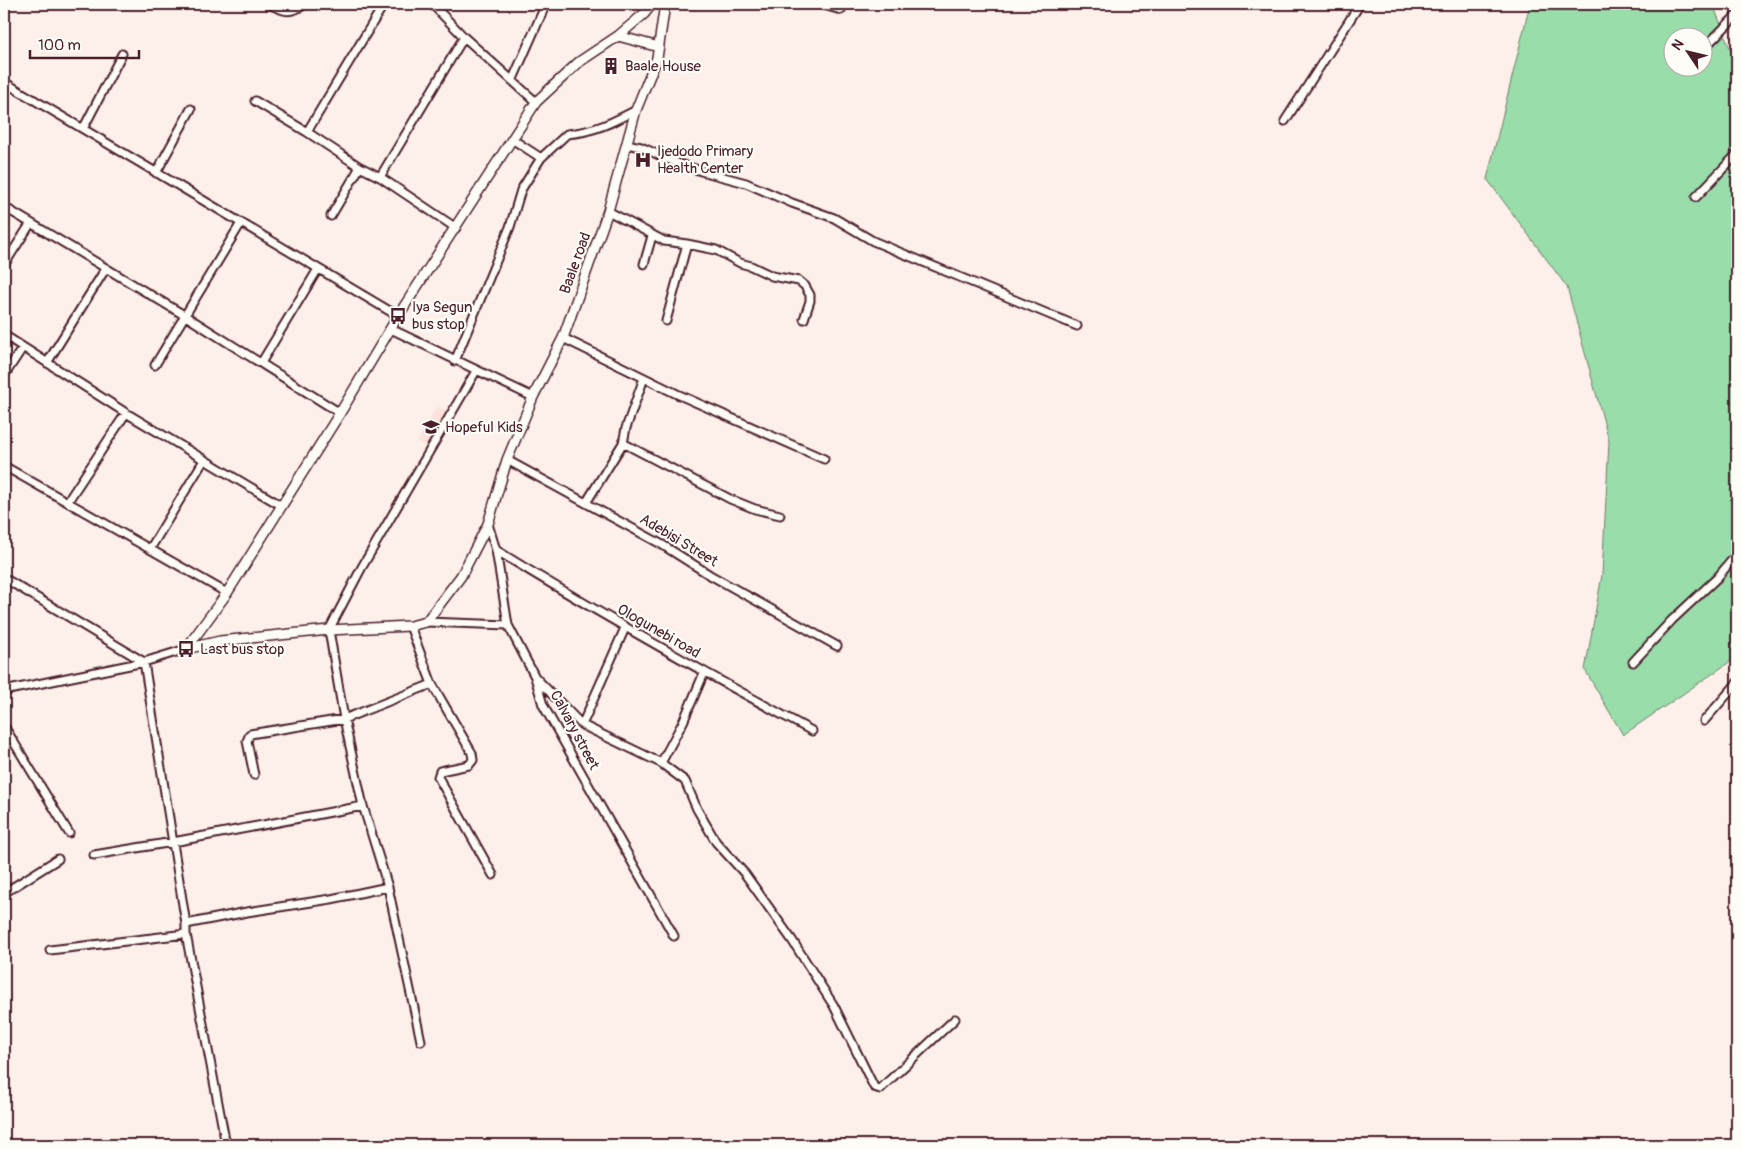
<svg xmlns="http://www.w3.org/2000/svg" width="1741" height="1149" font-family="Pangolin,sans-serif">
<rect width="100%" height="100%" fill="#fdf0ea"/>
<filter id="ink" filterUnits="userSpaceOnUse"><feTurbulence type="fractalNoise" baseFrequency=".02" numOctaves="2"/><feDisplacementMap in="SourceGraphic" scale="10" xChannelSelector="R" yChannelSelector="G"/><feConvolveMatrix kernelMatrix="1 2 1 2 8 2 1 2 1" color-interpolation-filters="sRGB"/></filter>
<g filter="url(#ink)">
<path fill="#fde2db" d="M 437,406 L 446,411 L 426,447 L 417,442 Z"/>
<path fill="#98ddaa" stroke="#717e6a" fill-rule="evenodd" d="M 1530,4 L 1713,4 L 1737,67 L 1737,657 L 1623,735 L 1585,670 L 1602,575 L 1609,441 L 1567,287 L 1487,179 ZM 1674,38 L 1704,38 L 1704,68 L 1674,68 Z"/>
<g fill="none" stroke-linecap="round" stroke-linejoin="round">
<g stroke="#4a1f2b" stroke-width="11">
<path id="minor" d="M 269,4 C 286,12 289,14 306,4
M 384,4 L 307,132 L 360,167 L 380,177 L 456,228
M 432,4 L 464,37 L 536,102
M 820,4 L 841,10
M 1704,48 L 1737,15
M 513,79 L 546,4
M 4,82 L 398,316
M 4,93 L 9,85
M 255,101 L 307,132
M 1285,121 L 1360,4
M 83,129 L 122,54
M 512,139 L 541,158
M 627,144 L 641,147 L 677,163 L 701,171 L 746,183 L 792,203 L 834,218 L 873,241 L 1077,326
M 156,173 L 191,109
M 380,177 L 464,37
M 1696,197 L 1737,154
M 4,207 L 184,315 L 340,413
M 608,211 L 664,241 L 687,244 L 716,250 L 740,263 L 751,266 L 772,276 L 799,281 L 805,286 L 810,295 L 810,301 L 804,319
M 331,216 L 360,167
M 644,264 L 652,236
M 4,265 L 31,223
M 666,321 L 687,244
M 391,329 L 533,397
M 4,335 L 126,413 L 282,506
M 563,338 L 677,394 L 824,459
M 455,361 L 510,227 L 521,190 L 541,158 L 567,134 C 594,132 613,122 636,110
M 47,363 L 106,268
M 261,363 L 318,269
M 155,365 L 241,223
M 4,376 L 23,347
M 623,443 L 730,499 L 755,509 L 780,515
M 507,460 L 661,544 L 710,575 L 837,646
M 4,466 L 227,593
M 68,501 L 126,413
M 586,503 L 623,443 L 626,428 L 644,378
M 488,524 L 496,550 L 508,625 L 535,677 L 543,705 L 674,936
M 150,549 L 204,460
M 496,550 C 599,614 705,673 812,731
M 4,578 L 144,662 L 186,924 L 186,934 L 226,1145
M 426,622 L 508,625
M 410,626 L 432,684 L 472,753 L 473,760 L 469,765 L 440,771 L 438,777 L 493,875
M 1633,662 L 1672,620 L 1717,578 L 1737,554
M 535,677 L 582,725 L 661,763 L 685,781 L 697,809 L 716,842 L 745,874 L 792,940 L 834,1006 L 874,1087 L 880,1089 L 955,1019
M 4,691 L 144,662 L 186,649
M 1704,721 L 1737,683
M 582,725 L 625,628
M 4,726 L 69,833
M 661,763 L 683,722 L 704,673
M 254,775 L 247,741 L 250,734 L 344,719 L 432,684
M 94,855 L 173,842 L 363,806
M 4,893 L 58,859
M 186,924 L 247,912 L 331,899 L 388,887
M 50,950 L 186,934
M 421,1041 L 388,887 L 363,806 L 344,719 L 329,630 L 362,567 L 476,371"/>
</g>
<g stroke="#4a1f2b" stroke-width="12">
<path id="tertiary" d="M 618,36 L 659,47
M 186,649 L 220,641 L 329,630 L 410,626 L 426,622 L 461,576 L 488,524 L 507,460 L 533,397 L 563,338 L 608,211 L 636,110 L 657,58 L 665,4
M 186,649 L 227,593 L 340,413 L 398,316 L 536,102 L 579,62 L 618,36 L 644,14 L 652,4"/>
</g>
<use href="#minor" stroke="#fdfcf7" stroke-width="7"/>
<use href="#tertiary" stroke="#fdfcf7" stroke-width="9"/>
</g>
</g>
<defs>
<g id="building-bare" transform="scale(1.35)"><path d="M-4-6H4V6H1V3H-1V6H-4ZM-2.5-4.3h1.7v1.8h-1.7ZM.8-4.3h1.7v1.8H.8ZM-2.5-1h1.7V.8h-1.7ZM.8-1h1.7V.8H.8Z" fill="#4a1f2b" stroke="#fdfcf7" stroke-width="2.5" paint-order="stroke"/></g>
<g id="hospital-bare" transform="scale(1.35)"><path d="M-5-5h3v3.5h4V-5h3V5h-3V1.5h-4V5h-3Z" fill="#4a1f2b" stroke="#fdfcf7" stroke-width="2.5" paint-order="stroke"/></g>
<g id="bus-bare" transform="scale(1.35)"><path d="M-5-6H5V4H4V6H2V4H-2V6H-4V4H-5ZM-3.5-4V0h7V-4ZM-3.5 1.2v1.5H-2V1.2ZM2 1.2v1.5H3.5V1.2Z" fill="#4a1f2b" stroke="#fdfcf7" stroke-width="2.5" paint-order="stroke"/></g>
<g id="school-bare" transform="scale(1.35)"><path d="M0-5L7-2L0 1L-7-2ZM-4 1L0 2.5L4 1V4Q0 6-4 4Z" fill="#4a1f2b" stroke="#fdfcf7" stroke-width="2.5" paint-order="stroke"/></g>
</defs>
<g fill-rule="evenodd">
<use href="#building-bare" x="611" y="66"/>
<use href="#hospital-bare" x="643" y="160"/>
<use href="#bus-bare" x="398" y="316"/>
<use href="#school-bare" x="431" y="427"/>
<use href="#bus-bare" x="186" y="649"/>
</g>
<g text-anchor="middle" stroke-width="4.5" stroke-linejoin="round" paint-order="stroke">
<g font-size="15" fill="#4a1f2b" stroke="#fdfcf7" text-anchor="start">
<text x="625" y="71">Baale House</text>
<text x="657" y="156">Ijedodo Primary<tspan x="657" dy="17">Health Center</tspan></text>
<text x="412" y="312">Iya Segun<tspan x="412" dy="17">bus stop</tspan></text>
<text x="445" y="432">Hopeful Kids</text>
<text x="200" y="654">Last bus stop</text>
</g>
<g font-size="15" fill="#4a1f2b" stroke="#fdfcf7">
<text transform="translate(575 263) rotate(-70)" y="5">Baale road</text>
<text transform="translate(679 540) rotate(31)" y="5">Adebisi Street</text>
<text transform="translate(659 631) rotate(30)" y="5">Ologunebi road</text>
<text transform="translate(575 730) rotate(62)" y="5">Calvary street</text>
</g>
</g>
<rect width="1741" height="1149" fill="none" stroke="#fdfcf7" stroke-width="20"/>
<rect x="10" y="10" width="1721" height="1129" fill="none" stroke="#4a1f2b" stroke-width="2" filter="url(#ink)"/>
<g transform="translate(1688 52) rotate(305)"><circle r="24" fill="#fdfcf7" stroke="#b5a4a5"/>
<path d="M0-4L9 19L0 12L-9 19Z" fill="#4a1f2b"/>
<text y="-8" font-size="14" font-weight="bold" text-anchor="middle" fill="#4a1f2b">N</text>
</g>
<path d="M30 50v8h109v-8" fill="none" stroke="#4a1f2b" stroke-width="2.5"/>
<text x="38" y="50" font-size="15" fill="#4a1f2b" stroke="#fdfcf7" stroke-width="4" paint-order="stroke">100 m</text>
</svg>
